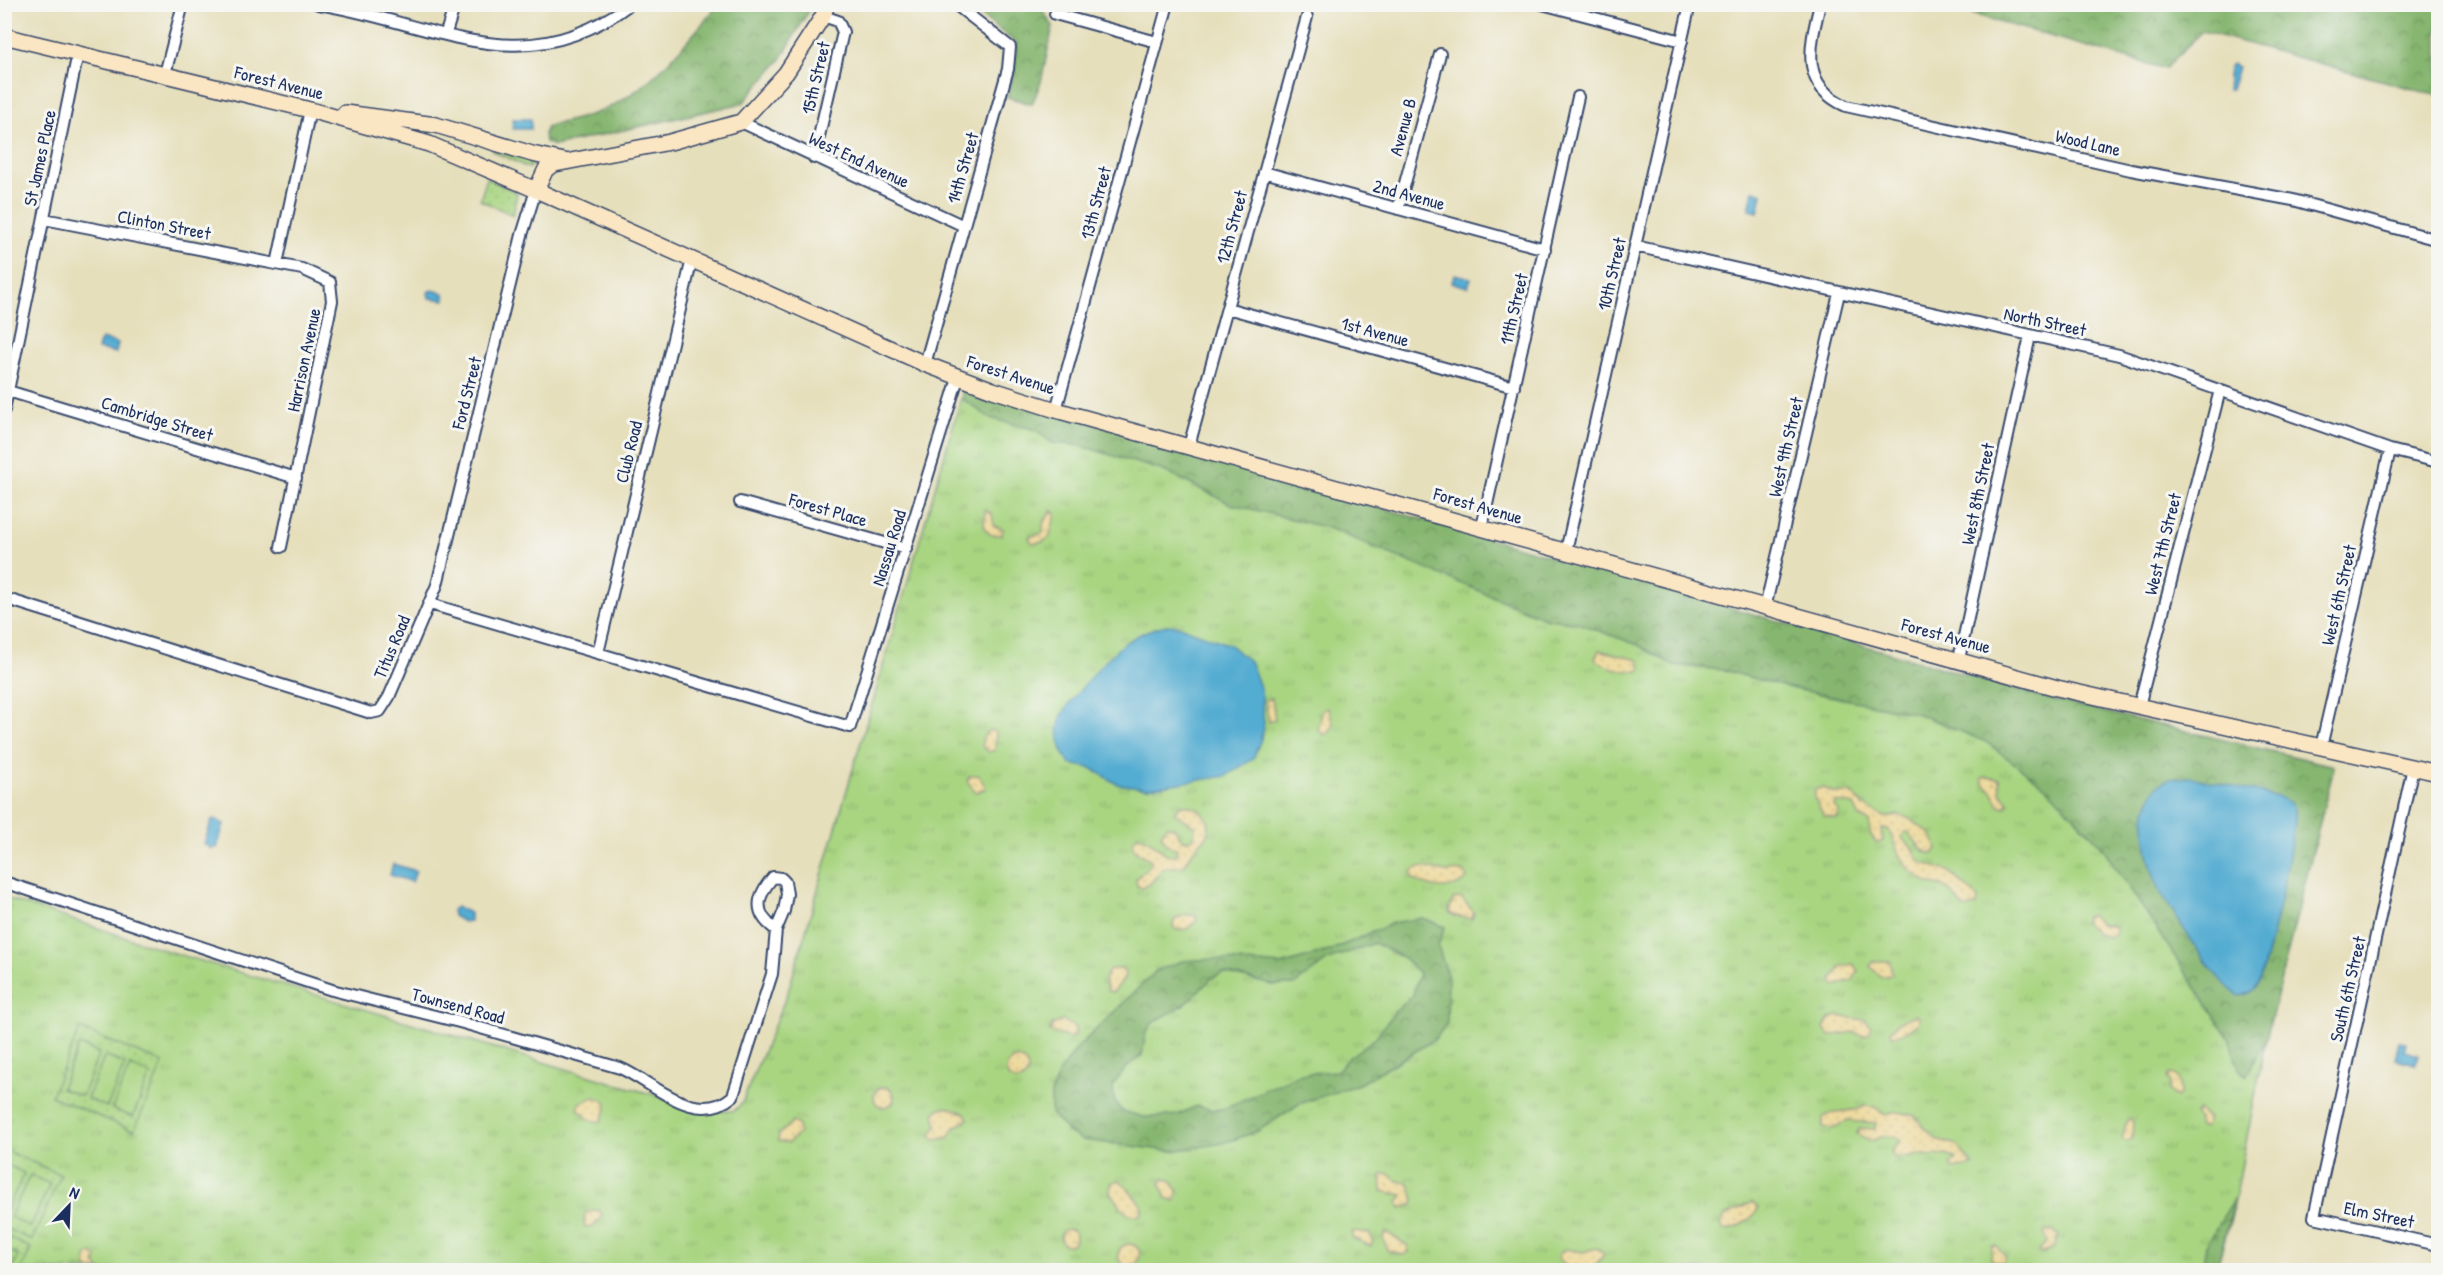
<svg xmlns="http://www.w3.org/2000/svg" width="2443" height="1275" font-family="'Patrick Hand',sans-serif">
<defs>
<pattern id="grass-tufts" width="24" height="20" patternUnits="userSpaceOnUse" patternTransform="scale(1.5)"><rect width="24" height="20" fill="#a9d581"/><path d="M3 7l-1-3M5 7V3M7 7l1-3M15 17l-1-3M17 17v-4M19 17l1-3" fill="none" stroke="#91b772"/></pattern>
<pattern id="forest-crowns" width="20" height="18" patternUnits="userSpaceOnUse" patternTransform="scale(1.5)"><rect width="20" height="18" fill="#86b66f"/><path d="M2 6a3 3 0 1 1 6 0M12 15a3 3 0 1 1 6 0" fill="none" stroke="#6d945e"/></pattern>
<pattern id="sand-dots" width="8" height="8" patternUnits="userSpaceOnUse" patternTransform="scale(1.5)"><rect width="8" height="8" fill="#eeda9e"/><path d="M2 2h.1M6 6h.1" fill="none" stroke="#ccbb8a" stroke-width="1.8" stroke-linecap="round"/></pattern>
<pattern id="park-dots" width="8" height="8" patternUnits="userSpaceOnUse" patternTransform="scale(1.5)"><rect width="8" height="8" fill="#a9d581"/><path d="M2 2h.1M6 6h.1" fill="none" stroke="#91b772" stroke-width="1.8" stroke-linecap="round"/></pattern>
</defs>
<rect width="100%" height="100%" fill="#f6f6f2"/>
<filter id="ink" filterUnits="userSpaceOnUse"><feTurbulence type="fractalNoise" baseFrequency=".0167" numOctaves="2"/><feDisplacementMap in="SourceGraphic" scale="12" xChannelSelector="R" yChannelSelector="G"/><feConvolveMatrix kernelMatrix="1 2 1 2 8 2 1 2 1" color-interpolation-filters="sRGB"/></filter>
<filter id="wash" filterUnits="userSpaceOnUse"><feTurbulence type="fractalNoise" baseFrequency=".008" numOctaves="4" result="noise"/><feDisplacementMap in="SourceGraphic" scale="24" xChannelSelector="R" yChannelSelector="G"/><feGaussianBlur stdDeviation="1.35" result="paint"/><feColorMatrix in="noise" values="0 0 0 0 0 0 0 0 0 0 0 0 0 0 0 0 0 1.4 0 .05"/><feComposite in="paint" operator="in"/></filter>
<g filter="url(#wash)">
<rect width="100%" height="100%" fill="#e6dfbb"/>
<path fill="url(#grass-tufts)" stroke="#628270" stroke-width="1.5" d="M 493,149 L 535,161 L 529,168 L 492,151 Z
M 965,385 L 1347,498 L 2050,699 L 2334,766 L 2266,1039 L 2232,1215 L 2216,1270 L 5,1270 L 5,898 L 171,952 L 661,1097 L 695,1110 L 734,1111 L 742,1103 L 788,992 Z"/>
<path fill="url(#forest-crowns)" stroke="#507266" stroke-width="1.5" fill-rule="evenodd" d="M 718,5 L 812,5 L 781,59 L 743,103 L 554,146 L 545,142 L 544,134 L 547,127 C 562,121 578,120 593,114 C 647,95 682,47 718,5 Z
M 968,5 L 1039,5 L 1053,26 L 1041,82 L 1032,104 L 1007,97 L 1015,68 L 1016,43 Z
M 1951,5 L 2438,5 L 2438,96 L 2202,31 L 2165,69 L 1951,8 Z
M 965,385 L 1347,498 L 2050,699 L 2334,766 L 2266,1039 L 2247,1075 L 2239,1069 L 2229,1038 L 2101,845 L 2047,788 L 1986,742 L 1919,714 L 1790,688 L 1723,670 L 1673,665 L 1638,645 L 1575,622 L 1547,619 L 1328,528 L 1231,504 L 1164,471 L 1078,445 L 1052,443 L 1036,430 L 990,418 L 961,398 Z
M 1422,918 L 1445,927 L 1438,946 L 1448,978 L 1447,1023 L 1436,1038 L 1416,1051 L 1359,1084 L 1299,1104 L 1258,1131 L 1224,1143 L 1172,1151 L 1082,1140 L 1068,1132 L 1051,1113 L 1051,1094 L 1058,1074 L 1077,1048 L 1156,971 L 1182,961 L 1213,959 L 1281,965 L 1329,951 L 1393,923 ZM 1374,943 L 1404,958 L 1419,973 L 1413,995 L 1394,1013 L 1375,1038 L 1347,1059 L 1337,1071 L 1300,1074 L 1225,1108 L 1214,1110 L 1197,1106 L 1177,1115 L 1159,1117 L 1144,1117 L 1122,1111 L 1114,1100 L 1113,1085 L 1127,1067 L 1142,1055 L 1145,1036 L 1152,1023 L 1184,1005 L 1212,978 L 1223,973 L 1272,985 L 1294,985 L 1328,960 Z
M 2236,1196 L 2216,1270 L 2202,1270 L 2206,1245 Z"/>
<path fill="url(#sand-dots)" stroke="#84847e" stroke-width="1.5" d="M 985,510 L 992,514 L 994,526 L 1003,529 L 1002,535 L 991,535 L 984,528 Z
M 1052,510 L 1056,514 L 1049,538 L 1042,542 L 1032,543 L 1029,537 L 1043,533 L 1043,523 Z
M 1599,650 L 1639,660 L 1641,670 C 1631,674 1600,667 1595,658 Z
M 1272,698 L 1275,719 L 1269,722 L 1265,701 Z
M 1328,708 L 1333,723 L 1330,732 L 1324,735 L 1318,729 L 1323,709 Z
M 989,730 L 996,732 L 995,750 L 989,752 L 982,746 L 983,737 Z
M 979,775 L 986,788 L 976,792 L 967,781 L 970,776 Z
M 1986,777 L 1999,779 L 2000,792 L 2008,801 L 2006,807 L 1999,805 L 1991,790 L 1983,783 L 1982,778 Z
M 1822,787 L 1834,793 L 1852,793 L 1863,805 L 1884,817 L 1899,815 L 1910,819 L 1932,835 L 1937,849 L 1933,853 C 1921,854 1916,840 1908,832 L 1905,832 L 1901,837 L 1913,849 L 1920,862 L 1948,871 L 1978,898 L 1977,905 L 1965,909 L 1947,888 L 1928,883 L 1910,871 L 1899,855 L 1889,830 L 1882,829 L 1883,841 L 1877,843 L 1870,834 L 1869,822 L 1859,816 L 1854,805 L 1835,802 L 1834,806 L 1839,811 L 1837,819 L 1824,816 L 1814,797 L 1815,790 Z
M 1185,805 C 1199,807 1214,819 1207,835 C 1205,840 1200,842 1197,846 C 1192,851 1189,860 1184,866 L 1163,868 L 1150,884 L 1142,888 L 1137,886 L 1136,879 L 1151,864 L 1151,860 C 1143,854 1124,850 1137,836 C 1154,837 1160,858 1176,855 L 1177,849 L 1167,845 L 1161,834 L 1167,826 L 1174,827 L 1182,840 L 1189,840 L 1194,837 L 1195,826 L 1174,813 L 1179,806 Z
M 1422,867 L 1446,872 L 1464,871 L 1467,879 C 1449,893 1434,889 1414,880 L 1410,873 L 1416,868 Z
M 1461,898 L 1474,912 L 1472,919 L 1455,916 L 1449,912 L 1453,899 Z
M 1184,915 L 1195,915 L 1197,920 L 1187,929 L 1177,930 L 1173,927 L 1174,920 Z
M 2090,915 L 2101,924 L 2115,927 L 2116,933 L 2109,937 L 2097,934 L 2084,922 L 2085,917 Z
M 1874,961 L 1890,961 L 1892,975 L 1881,977 L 1870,966 Z
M 1853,964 L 1858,971 L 1853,980 L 1834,986 L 1832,979 L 1842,966 Z
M 1110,969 L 1121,969 L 1125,973 L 1124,979 L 1113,992 L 1108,991 L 1104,980 Z
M 1916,1015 L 1920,1019 C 1917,1027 1901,1036 1892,1035 L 1891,1031 L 1898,1022 Z
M 1837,1016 L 1865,1020 L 1871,1026 L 1870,1033 L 1863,1036 L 1853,1032 L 1829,1036 L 1824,1029 L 1828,1020 Z
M 1063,1020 L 1075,1028 L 1075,1036 L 1071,1038 L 1050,1032 L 1052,1025 Z
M1006 1070a11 11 0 1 1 22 0a11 11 0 1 1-22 0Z
M 2169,1074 L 2175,1075 L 2179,1080 L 2180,1094 L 2176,1097 L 2169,1091 L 2170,1083 L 2167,1078 Z
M874 1097a10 10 0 1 1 20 0a10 10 0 1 1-20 0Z
M 594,1097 L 605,1101 L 607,1106 L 601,1122 L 590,1120 L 578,1109 L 580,1103 Z
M 1866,1106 L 1875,1107 L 1885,1115 L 1898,1112 L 1913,1115 L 1936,1139 L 1957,1145 L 1973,1166 L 1952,1169 L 1951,1164 L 1956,1159 L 1947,1154 L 1930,1156 L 1919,1154 L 1895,1159 L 1891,1151 L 1901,1141 C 1890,1132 1881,1137 1871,1141 L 1857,1134 L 1860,1128 L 1875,1129 L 1876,1123 L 1847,1121 L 1833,1129 L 1823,1127 L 1823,1117 C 1835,1109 1853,1113 1866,1106 Z
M 947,1107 L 965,1113 L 968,1119 L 954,1128 L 948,1138 L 934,1140 L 931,1134 L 937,1126 L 934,1114 L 940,1108 Z
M 2198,1110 L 2208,1120 L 2204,1127 L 2199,1126 L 2195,1113 Z
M 2131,1119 L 2133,1123 L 2132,1139 L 2127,1142 L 2122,1139 L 2127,1120 Z
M 793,1122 L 798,1125 L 799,1133 L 788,1143 L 778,1141 L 779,1134 Z
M 1388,1174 L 1398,1181 L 1409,1183 L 1414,1200 L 1412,1205 L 1400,1208 L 1398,1202 L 1403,1195 L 1382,1191 L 1381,1175 Z
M 1164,1179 L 1172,1181 L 1178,1191 L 1175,1201 L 1166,1198 L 1160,1183 Z
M 1118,1180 C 1127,1184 1133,1197 1141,1204 L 1142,1212 L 1139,1216 L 1127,1214 L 1110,1193 L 1111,1183 Z
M 1752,1202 L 1758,1208 C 1756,1218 1731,1232 1723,1230 L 1720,1223 L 1725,1216 Z
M 596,1210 L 601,1212 L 602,1216 L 593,1227 L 586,1227 L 584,1223 L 585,1213 Z
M1060 1237a8 8 0 1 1 16 0a8 8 0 1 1-16 0Z
M 1355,1231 L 1369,1233 L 1373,1240 L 1371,1246 L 1352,1238 L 1352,1232 Z
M 2045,1231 L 2054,1231 L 2059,1236 L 2053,1248 L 2042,1253 L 2039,1250 L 2047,1242 L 2044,1235 Z
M 1386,1232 L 1407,1245 L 1409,1252 L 1403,1255 L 1387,1250 L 1383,1237 Z
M1118 1255a11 11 0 1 1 22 0a11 11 0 1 1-22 0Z
M 1992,1246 L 1996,1246 L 2006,1257 L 2003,1263 L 1991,1260 Z
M 1596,1248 L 1602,1251 L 1603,1256 L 1591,1270 C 1580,1271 1565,1268 1559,1258 L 1560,1253 L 1565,1249 L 1583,1252 Z
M 91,1253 L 97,1256 L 95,1264 L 101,1270 L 90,1270 L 86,1266 L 86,1257 Z"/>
<path fill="url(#park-dots)" stroke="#628270" stroke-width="1.5" d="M 487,178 L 517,193 L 513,215 L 480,200 Z
M 80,1029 L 163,1063 L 134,1131 L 51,1096 Z
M 5,1150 L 61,1175 L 32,1240 L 5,1228 Z
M 5,1236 L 31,1248 L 21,1270 L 5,1270 Z"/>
<path fill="#a9d581" stroke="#628270" stroke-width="1.5" d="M 79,1045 L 99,1053 L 82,1096 L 61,1088 Z
M 105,1056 L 125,1064 L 107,1107 L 87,1099 Z
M 130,1066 L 150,1074 L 133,1117 L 112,1109 Z
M 5,1164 L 24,1173 L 5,1214 Z
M 30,1175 L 50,1184 L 30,1227 L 10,1217 Z
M 5,1249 L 18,1255 L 11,1270 L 5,1270 Z"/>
<path fill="#53acd1" stroke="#376e98" stroke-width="1.5" d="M 2233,64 L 2238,67 L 2231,90 L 2227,90 L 2229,66 Z
M 512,119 L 531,119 L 531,129 L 513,129 Z
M 1753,191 L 1762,193 L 1758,212 L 1749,210 Z
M 1454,274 L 1471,278 L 1468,287 L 1452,283 Z
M 432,290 L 444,293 L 445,300 L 429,298 L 428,292 Z
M 101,339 L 118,343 L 116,353 L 98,349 Z
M 1167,625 L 1179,626 L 1230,645 L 1251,663 L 1261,690 L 1264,724 L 1261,739 L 1253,759 L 1226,776 L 1147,788 L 1117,784 L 1091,768 L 1070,764 C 1061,751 1055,737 1060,721 C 1063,706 1111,653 1125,643 C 1138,634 1151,628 1167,625 Z
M 2191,777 L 2278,797 C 2285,800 2293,802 2294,811 C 2297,830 2266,975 2255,988 C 2251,993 2245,995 2239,996 C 2210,975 2193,943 2174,913 C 2168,904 2161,895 2157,885 C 2147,857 2136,813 2157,787 C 2164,777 2180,778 2191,777 Z
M 215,819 L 224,824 L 217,848 L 213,847 L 212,849 L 204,844 L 212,820 Z
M 393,864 L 416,871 L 412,882 L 390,875 Z
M 456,907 L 470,913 L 470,921 L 463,922 L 453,916 L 452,910 Z
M 2399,1042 L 2406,1043 L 2404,1050 L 2419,1054 L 2416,1064 L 2395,1059 Z"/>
</g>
<g filter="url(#ink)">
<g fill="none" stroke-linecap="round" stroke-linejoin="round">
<g stroke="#39496c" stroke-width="14">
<path id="street" d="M 318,4 C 434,22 522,86 630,4
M 1542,4 L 1682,41
M 1820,4 C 1810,46 1799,85 1846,106 L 2131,170 L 2293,200 L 2438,240
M 1055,14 L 1157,42
M 446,33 L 455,4
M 165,74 L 183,4
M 741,122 L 964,226
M 814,158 L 843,32 L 838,21 L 823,16
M 1264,172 L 1545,249
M 1398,209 L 1440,54
M 44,219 L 302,269 L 330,282 L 332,301 L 281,547
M 1635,246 L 2119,355 L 2390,450 L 2438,462
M 277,264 L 310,110
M 1227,308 L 1514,387
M 925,364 L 1008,69 L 1010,47 L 955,4
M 8,391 L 296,478
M 4,410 L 78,53
M 1056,410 L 1168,4
M 1189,446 L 1307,17
M 740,502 L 906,549
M 1482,527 L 1578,97
M 1566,551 L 1690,4
M 4,598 L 371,713 L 380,711 L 389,697 L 437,585 L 522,235 L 536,190
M 430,604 L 850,727 L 958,378
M 1765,608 L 1839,293
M 598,653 L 692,259
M 1959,659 L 2030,336
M 2139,706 L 2220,390
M 2321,747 L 2390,450
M 2413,767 L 2314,1217 L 2438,1245
M 4,882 L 332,990 L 463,1023 L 620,1068 C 653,1082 696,1128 733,1096 L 772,974 L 776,930 L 784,911 L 787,894 L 785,882 L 781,878 L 773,877 C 756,897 753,913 776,930"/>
</g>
<g stroke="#39496c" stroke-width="18">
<path id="secondary" d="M 4,36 L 310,110 L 429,144 L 536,190 L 546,169 L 555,164 L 670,142 L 741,122 L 786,73 L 823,16 L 827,4
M 345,113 L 436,125 L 532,154 L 564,161
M 536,190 L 925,364 L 993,390 L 1056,410 L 2057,688 L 2438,773"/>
</g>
<use href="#street" stroke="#fff" stroke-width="10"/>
<use href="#secondary" stroke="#fbe6c4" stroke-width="15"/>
</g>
</g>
<g text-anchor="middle" stroke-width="6" stroke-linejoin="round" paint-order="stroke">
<g font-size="18" fill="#1b2f5e" stroke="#f6f6f2">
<text transform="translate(816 78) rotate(-77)" y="6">15th Street</text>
<text transform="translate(279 83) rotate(14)" y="6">Forest Avenue</text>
<text transform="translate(1403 127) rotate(-75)" y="6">Avenue B</text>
<text transform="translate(2088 143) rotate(13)" y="6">Wood Lane</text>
<text transform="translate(40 158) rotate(-78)" y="6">St James Place</text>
<text transform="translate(859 160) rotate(25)" y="6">West End Avenue</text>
<text transform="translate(963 168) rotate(-74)" y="6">14th Street</text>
<text transform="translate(1409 195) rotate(15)" y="6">2nd Avenue</text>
<text transform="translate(1096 203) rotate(-75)" y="6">13th Street</text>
<text transform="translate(164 225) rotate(11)" y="6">Clinton Street</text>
<text transform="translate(1232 227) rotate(-75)" y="6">12th Street</text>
<text transform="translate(1612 274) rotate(-77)" y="6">10th Street</text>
<text transform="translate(1514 309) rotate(-77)" y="6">11th Street</text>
<text transform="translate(2045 322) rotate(12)" y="6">North Street</text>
<text transform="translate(1375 332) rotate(15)" y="6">1st Avenue</text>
<text transform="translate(304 360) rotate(-78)" y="6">Harrison Avenue</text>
<text transform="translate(1011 375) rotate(18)" y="6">Forest Avenue</text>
<text transform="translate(467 393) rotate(-76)" y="6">Ford Street</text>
<text transform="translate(157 419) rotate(17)" y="6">Cambridge Street</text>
<text transform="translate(1786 447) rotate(-77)" y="6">West 9th Street</text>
<text transform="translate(629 452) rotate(-76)" y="6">Club Road</text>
<text transform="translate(1978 494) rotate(-78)" y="6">West 8th Street</text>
<text transform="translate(1478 506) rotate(16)" y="6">Forest Avenue</text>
<text transform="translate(828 510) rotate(16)" y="6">Forest Place</text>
<text transform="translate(2163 544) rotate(-76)" y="6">West 7th Street</text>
<text transform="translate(889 548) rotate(-73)" y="6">Nassau Road</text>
<text transform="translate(2339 595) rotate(-77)" y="6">West 6th Street</text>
<text transform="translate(1946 636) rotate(15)" y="6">Forest Avenue</text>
<text transform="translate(392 647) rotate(-67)" y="6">Titus Road</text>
<text transform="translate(2348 989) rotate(-77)" y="6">South 6th Street</text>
<text transform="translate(458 1006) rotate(15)" y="6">Townsend Road</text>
<text transform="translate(2379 1215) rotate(12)" y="6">Elm Street</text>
</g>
</g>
<rect width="2443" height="1275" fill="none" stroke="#f6f6f2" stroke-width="24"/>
<g transform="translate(69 1206) rotate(23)" stroke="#f6f6f2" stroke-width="4.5" paint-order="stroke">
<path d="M0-4.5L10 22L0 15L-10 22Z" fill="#1b2f5e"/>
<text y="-9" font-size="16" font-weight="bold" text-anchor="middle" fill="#1b2f5e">N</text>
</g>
</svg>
